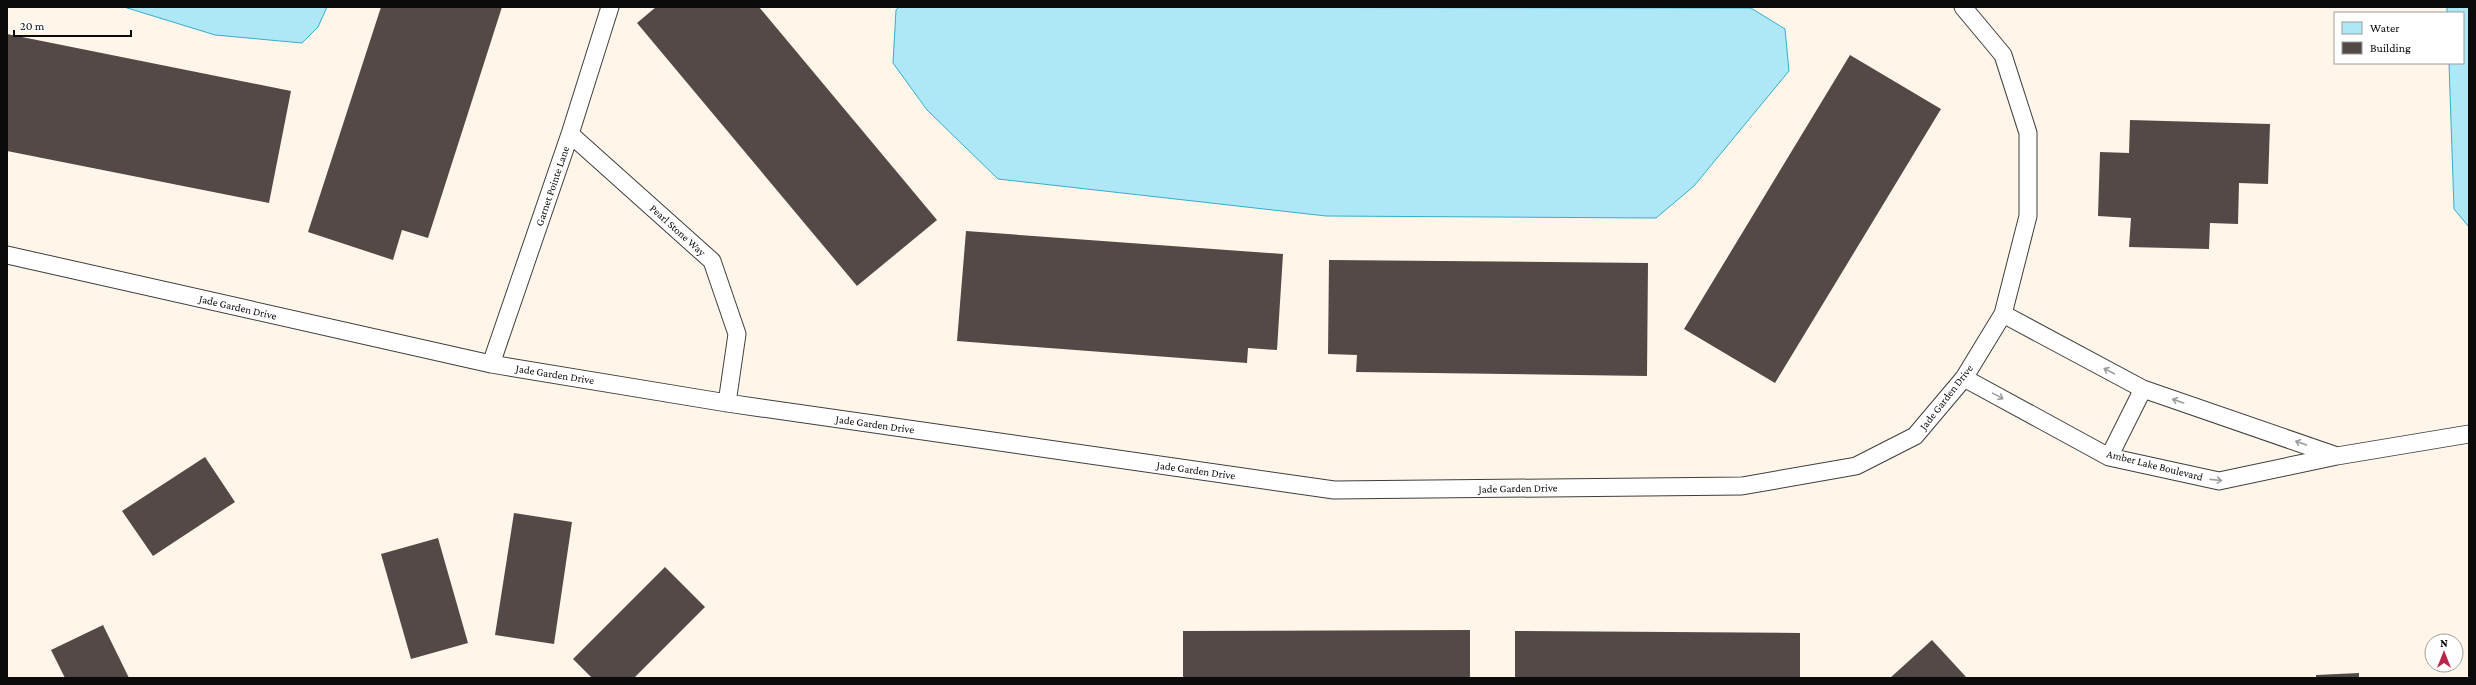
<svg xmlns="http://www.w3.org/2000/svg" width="2476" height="685" font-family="'Crimson Pro',serif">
<rect width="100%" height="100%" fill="#fff6e9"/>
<path fill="#aee8f6" stroke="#36adcc" d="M 124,7 L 327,7 L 318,27 L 302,43 L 215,35 Z
M 899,7 L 1751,8 L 1785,29 L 1789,71 L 1694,186 L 1656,218 L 1326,216 L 998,179 L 927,110 L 893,63 L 896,10 Z
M 2447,7 L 2469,7 L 2469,227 L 2454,209 L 2449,63 L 2463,63 L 2463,13 L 2447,13 Z"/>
<path fill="#534a47" d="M 381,7 L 502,7 L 428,238 L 402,230 L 393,260 L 308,232 Z
M 656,7 L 759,7 L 937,220 L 857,286 L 637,23 Z
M 7,34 L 291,91 L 269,203 L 7,151 Z
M 1850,55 L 1941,109 L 1775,383 L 1684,329 Z
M 2130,120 L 2270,124 L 2268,184 L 2239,183 L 2238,224 L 2210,223 L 2209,249 L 2129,247 L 2131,218 L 2098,216 L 2100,152 L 2129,153 Z
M 966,231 L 1283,254 L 1277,350 L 1248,348 L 1247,363 L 957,341 Z
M 1329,260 L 1648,263 L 1647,376 L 1356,372 L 1357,355 L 1328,354 Z
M 205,457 L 235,502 L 153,556 L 122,511 Z
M 514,513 L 572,522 L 554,644 L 495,635 Z
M 438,538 L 468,643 L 411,659 L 381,554 Z
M 665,567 L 705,607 L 634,678 L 592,678 L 573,659 Z
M 103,625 L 129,678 L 65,678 L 51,650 Z
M 1470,630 L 1470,678 L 1183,678 L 1183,631 Z
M 1515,631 L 1800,633 L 1800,678 L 1515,678 Z
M 1932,640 L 1967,678 L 1890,678 Z
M 2359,673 L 2359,678 L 2316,678 L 2316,675 Z"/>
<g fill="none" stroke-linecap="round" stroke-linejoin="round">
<g stroke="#3e3e3e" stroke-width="19">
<path id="lane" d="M 570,134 L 712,261 L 737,334 L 727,403
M 7,255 L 491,364 L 727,403 L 1334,490 L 1742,486 L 1856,466 L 1915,436 L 1964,378 L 2003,314 L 2028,216 L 2028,133 L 2003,55 L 1963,7
M 2003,314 L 2143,389 L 2337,456
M 491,364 L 570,134 L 610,7
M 1964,378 L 2109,457 L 2219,481 L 2337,456 L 2469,434
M 2109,457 L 2143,389"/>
</g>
<use href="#lane" stroke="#fff" stroke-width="17"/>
</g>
<defs><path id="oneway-shaft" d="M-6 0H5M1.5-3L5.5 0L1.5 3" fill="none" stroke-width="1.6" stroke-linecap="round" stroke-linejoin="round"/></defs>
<g stroke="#9d9d9d">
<use href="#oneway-shaft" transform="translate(2109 371) rotate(-152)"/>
<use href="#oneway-shaft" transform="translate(1998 396) rotate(29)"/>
<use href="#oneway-shaft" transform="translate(2178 401) rotate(-161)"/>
<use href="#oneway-shaft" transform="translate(2301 443) rotate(-161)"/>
<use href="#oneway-shaft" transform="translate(2216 480) rotate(6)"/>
</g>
<g text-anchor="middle" stroke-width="4" stroke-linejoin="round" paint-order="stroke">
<g font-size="11" fill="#0b0b0b" stroke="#fff">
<text transform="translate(552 186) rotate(-71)" y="4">Garnet Pointe Lane</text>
<text transform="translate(678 230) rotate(42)" y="4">Pearl Stone Way</text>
<text transform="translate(238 307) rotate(13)" y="4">Jade Garden Drive</text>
<text transform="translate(555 374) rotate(9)" y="4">Jade Garden Drive</text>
<text transform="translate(1946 397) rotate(-52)" y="4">Jade Garden Drive</text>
<text transform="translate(875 424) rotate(8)" y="4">Jade Garden Drive</text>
<text transform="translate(2155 465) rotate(14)" y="4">Amber Lake Boulevard</text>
<text transform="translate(1196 470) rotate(8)" y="4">Jade Garden Drive</text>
<text transform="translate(1518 488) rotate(-1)" y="4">Jade Garden Drive</text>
</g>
</g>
<rect width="2476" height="685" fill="none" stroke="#0b0b0b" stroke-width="16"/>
<rect x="2334" y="12" width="130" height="52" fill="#ffffff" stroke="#9d9d9d"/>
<rect x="2342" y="22" width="20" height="12" fill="#aee8f6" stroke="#9d9d9d"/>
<text x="2370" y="32" font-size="12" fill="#0b0b0b">Water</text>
<rect x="2342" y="42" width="20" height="12" fill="#534a47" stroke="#9d9d9d"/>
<text x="2370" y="52" font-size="12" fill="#0b0b0b">Building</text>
<g transform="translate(2444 653)"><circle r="19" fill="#ffffff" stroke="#9d9d9d"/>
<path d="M0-3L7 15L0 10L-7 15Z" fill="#ba2448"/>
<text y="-6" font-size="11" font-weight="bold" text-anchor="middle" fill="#0b0b0b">N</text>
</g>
<path d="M14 30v6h117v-6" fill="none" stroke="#0b0b0b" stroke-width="2"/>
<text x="20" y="30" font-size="12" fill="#0b0b0b" stroke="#ffffff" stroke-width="3" paint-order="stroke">20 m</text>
</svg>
